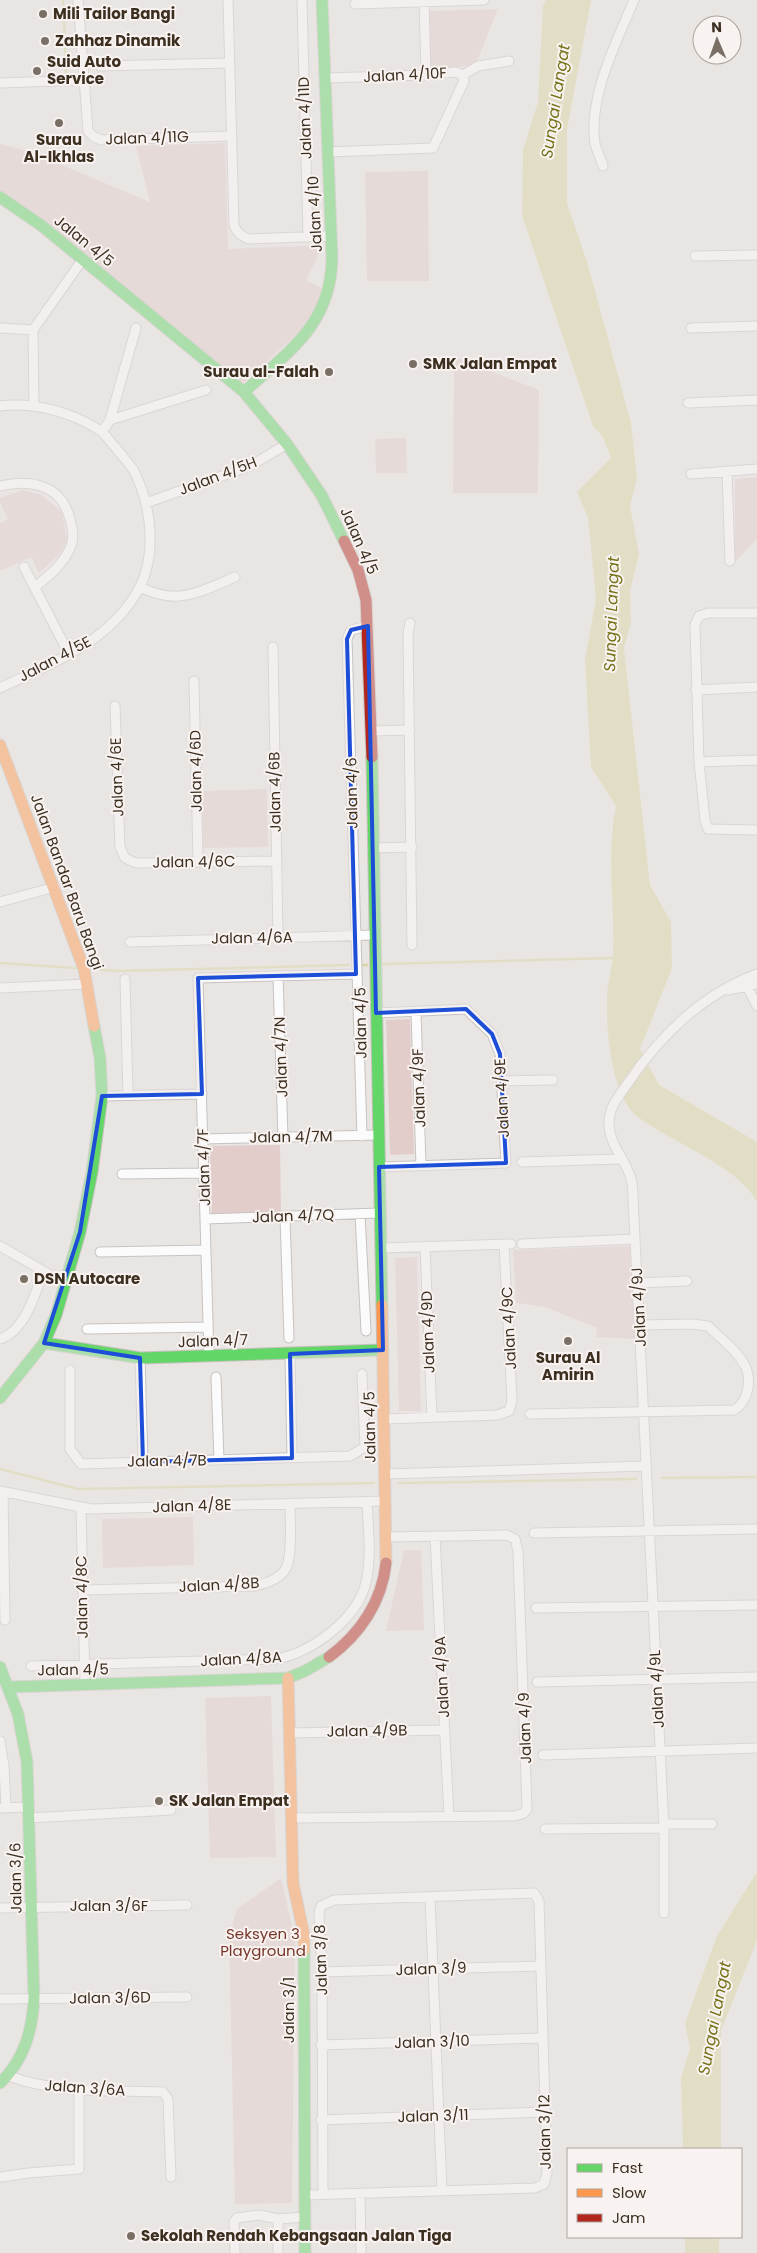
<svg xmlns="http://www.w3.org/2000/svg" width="757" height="2253" font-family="Poppins,sans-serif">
<rect width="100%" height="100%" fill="#e9e5e3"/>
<path fill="#e3cdcb" d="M 498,9 L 476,64 L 430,72 L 429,11 Z
M 225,143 L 228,249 L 323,245 L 306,280 L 325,290 L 319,309 L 307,325 L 243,383 L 0,197 L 0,144 L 31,152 L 150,202 L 136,146 Z
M 428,171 L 429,281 L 367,281 L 365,172 Z
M 454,357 L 539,390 L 538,493 L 453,493 Z
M 406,438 L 407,473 L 376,473 L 375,439 Z
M 757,477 L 757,539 L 735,562 L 735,479 Z
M 22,490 L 42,495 L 62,512 L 67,541 L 59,555 L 39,573 L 31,557 L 0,571 L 0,523 L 8,519 L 0,503 L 0,498 Z
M 267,789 L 268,847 L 203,848 L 202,791 Z
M 410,1019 L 414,1154 L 390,1155 L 386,1020 Z
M 280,1145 L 281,1213 L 212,1214 L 210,1146 Z
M 630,1246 L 635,1339 L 596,1337 L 597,1328 L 545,1307 L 516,1303 L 513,1250 Z
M 417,1257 L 421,1411 L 399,1411 L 395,1258 Z
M 193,1517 L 194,1565 L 103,1568 L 102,1519 Z
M 404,1550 L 421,1550 L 424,1630 L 386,1631 Z
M 271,1696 L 276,1857 L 210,1858 L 205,1698 Z
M 281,1878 L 295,1939 L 292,2203 L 235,2204 L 229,1936 L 237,1909 Z"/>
<path fill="#dad6a0" d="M 546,0 L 591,0 L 567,130 L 567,203 L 588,265 L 631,423 L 637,477 L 630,506 L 639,554 L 630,591 L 631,622 L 624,648 L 650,885 L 671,922 L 672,968 L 640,1049 L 659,1085 L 757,1142 L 757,1202 C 739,1166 670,1142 638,1117 C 611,1097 606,1030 607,999 C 607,984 612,969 613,954 C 615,904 606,855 616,806 L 591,767 L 585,659 L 596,599 L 588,518 L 577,492 L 611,458 L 603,437 L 593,426 L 522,216 L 523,150 L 538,102 L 543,6 Z
M 757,1872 L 757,1940 L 721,2031 L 721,2149 L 683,2149 L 681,2079 L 690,2048 L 685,2023 L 717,1936 Z
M 685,2237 L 719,2237 L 719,2253 L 685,2253 Z"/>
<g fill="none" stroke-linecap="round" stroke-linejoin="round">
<path stroke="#dad6a0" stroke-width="2.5" d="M 63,0 L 66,73
M 0,963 L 76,968
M 382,964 L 613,958
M 363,965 L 367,965
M 92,969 L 118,971 L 349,965
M 0,1469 L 78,1489 L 374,1483
M 662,1478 L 757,1477
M 399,1483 L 636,1479"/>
<g stroke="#c6c3c1" stroke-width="11">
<path id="street" d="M 78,0 L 88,131 L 94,137 L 101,140 L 231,136
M 228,0 L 234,225 C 237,233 241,236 249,239 L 330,236
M 302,0 L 308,237
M 424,0 L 426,75
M 355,4 L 484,0
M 100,66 L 230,63
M 463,75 L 478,66 L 509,61
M 324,78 L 426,75 L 455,72 L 463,75
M 0,83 L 84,80
M 327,152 L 433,148 L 464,81 L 463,75
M 603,166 C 601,159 597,151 595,144 C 588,97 616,43 634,0
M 695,256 L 757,255
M 0,328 L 33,330
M 691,328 L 757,326
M 688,403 L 757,400
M 0,406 C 34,402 72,412 101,431 C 106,435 111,443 116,448 C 122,456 132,466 136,475 C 152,510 157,558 137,592 C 108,643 50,664 0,688
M 34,406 L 33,330 L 83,259
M 110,420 L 206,390
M 102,432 L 110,420 L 136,328
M 727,471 L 730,561
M 691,474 L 757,469
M 0,486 C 29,479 60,484 69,516 C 72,525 74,534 72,543 C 66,562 50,575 35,587
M 146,503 L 250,466 L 287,444
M 24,567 L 69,654
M 140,587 C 178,606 199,592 235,577
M 757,613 L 708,613 L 699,616 L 695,625 L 699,762 L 705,820 L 708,829 L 757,830
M 410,623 L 408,634 L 412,945
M 273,647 L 278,937
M 194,681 L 198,862
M 696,690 L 757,687
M 115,706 L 120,847 L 125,858 L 136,863 L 277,861
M 372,731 L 410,730
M 699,762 L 757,760
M 373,848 L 412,847
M 0,902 L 55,887
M 130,942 L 374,935
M 278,976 L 283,1138
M 125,979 L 128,1095
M 746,984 L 757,1006
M 0,988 L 87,984
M 728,990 L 757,984
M 416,1012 L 421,1165
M 376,1013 L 466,1009 L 492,1034 L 500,1054 L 506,1163 L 379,1167
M 501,1081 L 553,1080
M 102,1096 L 202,1094
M 362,1136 L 347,639 L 351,630 L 368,626
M 203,1139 L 379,1135
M 522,1162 L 620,1159
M 122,1174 L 204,1173
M 360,1214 L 366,1331
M 285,1217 L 289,1338
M 205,1219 L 380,1213
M 522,1244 L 635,1239
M 0,1246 L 66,1284
M 425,1246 L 432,1417
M 382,1248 L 511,1244
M 100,1252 L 206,1250
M 638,1283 L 687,1281
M 87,1329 L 208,1327
M 0,1339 C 25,1331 35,1294 43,1273
M 290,1354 L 292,1458
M 209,1356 L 198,978 L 356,974
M 140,1358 L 143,1462
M 70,1370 L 70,1449 L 81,1464 L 350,1456 L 365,1447 L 362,1374
M 216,1377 L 219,1460
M 530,1414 L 734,1410 C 747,1403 752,1382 746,1368 C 739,1352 720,1338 708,1326 L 692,1324 L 640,1325
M 385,1419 L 497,1415 L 509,1411 L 512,1401 L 504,1244
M 386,1474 L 646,1466
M 0,1491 L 91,1509 L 386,1501
M 3,1491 L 5,1620
M 81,1508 L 85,1685
M 534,1533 L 757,1529
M 435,1537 L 449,1817
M 82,1590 L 255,1586 C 266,1583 278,1580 285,1570 C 293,1559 290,1518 290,1503
M 536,1608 L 757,1605
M 31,1666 L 276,1659 C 311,1653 358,1619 366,1582 C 372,1556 368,1528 367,1502
M 537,1682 L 757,1677
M 290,1733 L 445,1730
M 0,1741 L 4,1766 L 6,1808
M 543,1755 L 757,1748
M 2,1808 L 29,1807
M 30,1818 L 171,1810
M 292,1818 L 515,1816 L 524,1813 L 527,1809 L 518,1551 L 515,1539 L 507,1535 L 386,1537
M 664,1824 L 712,1824
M 545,1829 L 664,1828
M 430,1897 L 442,2191
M 0,1908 L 187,1905
M 664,1913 L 664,1828 L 633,1198 C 633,1192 633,1185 631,1179 C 626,1159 609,1146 609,1123 C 609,1107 619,1096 628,1083 C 660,1036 703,994 757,974
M 322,1972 L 540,1966
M 0,1999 L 187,1997
M 321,2045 L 543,2038
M 9,2076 C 57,2094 112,2090 163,2092 L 168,2099 L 171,2177
M 321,2120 L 545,2112
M 2,2177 L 28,2173 L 79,2169 L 79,2090
M 360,2194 L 361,2253
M 304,2195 L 535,2188 L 544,2184 L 547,2173 L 539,1901 L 534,1893 L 334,1900 L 321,1906 L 319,1913 L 322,1972 L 323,2194
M 235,2253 L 234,2222 L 237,2218 L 259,2215 L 278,2219
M 278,2253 L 278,2219 L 304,2217"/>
</g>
<g stroke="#c5c0bc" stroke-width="13">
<path id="fast" d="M 0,197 L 42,226 L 244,392 L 287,444 L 322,496 L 344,541
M 244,392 C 289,351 331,325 332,258 L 322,0
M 372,757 L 382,1305
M 44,1343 L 140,1358 L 383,1350
M 0,1398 L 44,1343 L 56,1315 L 80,1232 L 92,1172 L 102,1096 L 100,1058 L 94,1026
M 0,1667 L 18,1714 L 27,1762 L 34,1999 C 32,2032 24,2060 0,2083
M 10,1687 L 288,1678 L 305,1671 L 329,1657
M 304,1950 L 305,2253"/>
</g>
<g stroke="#c5c0bc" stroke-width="13">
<path id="slow" d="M 0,745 L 84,969 L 94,1026
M 382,1305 L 386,1563
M 288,1678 L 293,1883 L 304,1935 L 304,1950"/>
</g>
<g stroke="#c5c0bc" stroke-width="13">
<path id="jam" d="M 344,541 L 358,570 L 366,600 L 372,757
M 329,1657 C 360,1634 382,1602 386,1563"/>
</g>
<use href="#street" stroke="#fcfbfb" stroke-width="9"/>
<use href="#fast" stroke="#63d668" stroke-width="11"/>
<use href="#slow" stroke="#ff974d" stroke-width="11"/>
<use href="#jam" stroke="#b3261e" stroke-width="11"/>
</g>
<path d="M0 0H757V2253H0ZM 368,626 L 376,1013 L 466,1009 L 492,1034 L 500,1054 L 506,1163 L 379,1167 L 383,1350 L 290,1354 L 292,1458 L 143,1462 L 140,1358 L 44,1343 L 80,1232 L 102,1096 L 202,1094 L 198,978 L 356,974 L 347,639 L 351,630 Z" fill="#e9e5e3" fill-opacity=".55" fill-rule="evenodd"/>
<path fill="none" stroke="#1d4ed8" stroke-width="4" stroke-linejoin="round" d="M 368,626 L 376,1013 L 466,1009 L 492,1034 L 500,1054 L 506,1163 L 379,1167 L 383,1350 L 290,1354 L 292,1458 L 143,1462 L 140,1358 L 44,1343 L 80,1232 L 102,1096 L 202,1094 L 198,978 L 356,974 L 347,639 L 351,630 Z"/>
<g fill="#796f64" stroke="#f8f2f0" stroke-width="2">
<circle cx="43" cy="14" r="5"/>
<circle cx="45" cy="41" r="5"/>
<circle cx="37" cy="71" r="5"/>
<circle cx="59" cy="123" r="5"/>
<circle cx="413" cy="364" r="5"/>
<circle cx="329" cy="372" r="5"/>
<circle cx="24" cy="1279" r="5"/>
<circle cx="568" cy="1341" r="5"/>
<circle cx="159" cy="1801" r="5"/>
<circle cx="131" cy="2236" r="5"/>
</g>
<g text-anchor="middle" stroke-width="4" stroke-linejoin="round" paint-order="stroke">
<g font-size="15" font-weight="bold" fill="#3d2f20" stroke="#f8f2f0" text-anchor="start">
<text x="53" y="19">Mili Tailor Bangi</text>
<text x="55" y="46">Zahhaz Dinamik</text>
<text x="47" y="67">Suid Auto<tspan x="47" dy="17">Service</tspan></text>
<text x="59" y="145" text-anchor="middle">Surau<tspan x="59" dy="17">Al-Ikhlas</tspan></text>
<text x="423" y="369">SMK Jalan Empat</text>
<text x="319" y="377" text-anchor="end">Surau al-Falah</text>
<text x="34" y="1284">DSN Autocare</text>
<text x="568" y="1363" text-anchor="middle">Surau Al<tspan x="568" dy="17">Amirin</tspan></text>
<text x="169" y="1806">SK Jalan Empat</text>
<text x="141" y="2241">Sekolah Rendah Kebangsaan Jalan Tiga</text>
</g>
<g font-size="15" fill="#3d2f20" stroke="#f8f2f0">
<text transform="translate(405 75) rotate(-3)" y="5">Jalan 4/10F</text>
<text transform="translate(305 118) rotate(-92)" y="5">Jalan 4/11D</text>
<text transform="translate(147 138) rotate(-2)" y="5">Jalan 4/11G</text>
<text transform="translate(315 214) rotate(-93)" y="5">Jalan 4/10</text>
<text transform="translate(84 241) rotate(39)" y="5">Jalan 4/5</text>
<text transform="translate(218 476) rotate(-21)" y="5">Jalan 4/5H</text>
<text transform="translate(359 541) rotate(66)" y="5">Jalan 4/5</text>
<text transform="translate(55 659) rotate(-28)" y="5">Jalan 4/5E</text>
<text transform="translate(196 771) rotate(-91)" y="5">Jalan 4/6D</text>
<text transform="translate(117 777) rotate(-92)" y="5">Jalan 4/6E</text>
<text transform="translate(275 792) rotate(-91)" y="5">Jalan 4/6B</text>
<text transform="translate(352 793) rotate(-91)" y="5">Jalan 4/6</text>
<text transform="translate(194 862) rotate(-1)" y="5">Jalan 4/6C</text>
<text transform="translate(67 882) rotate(70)" y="5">Jalan Bandar Baru Bangi</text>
<text transform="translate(252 938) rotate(-1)" y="5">Jalan 4/6A</text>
<text transform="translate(361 1023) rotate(-91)" y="5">Jalan 4/5</text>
<text transform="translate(281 1057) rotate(-92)" y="5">Jalan 4/7N</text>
<text transform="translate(419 1088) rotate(-92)" y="5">Jalan 4/9F</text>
<text transform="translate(502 1098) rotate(-93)" y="5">Jalan 4/9E</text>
<text transform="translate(291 1137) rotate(-1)" y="5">Jalan 4/7M</text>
<text transform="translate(204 1167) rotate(-92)" y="5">Jalan 4/7F</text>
<text transform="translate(293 1216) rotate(-2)" y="5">Jalan 4/7Q</text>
<text transform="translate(639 1307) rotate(-93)" y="5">Jalan 4/9J</text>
<text transform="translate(509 1328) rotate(-93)" y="5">Jalan 4/9C</text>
<text transform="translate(428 1332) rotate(-92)" y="5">Jalan 4/9D</text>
<text transform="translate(213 1341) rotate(-2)" y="5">Jalan 4/7</text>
<text transform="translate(370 1427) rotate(-91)" y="5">Jalan 4/5</text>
<text transform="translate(167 1461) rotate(-1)" y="5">Jalan 4/7B</text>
<text transform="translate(192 1506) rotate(-2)" y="5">Jalan 4/8E</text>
<text transform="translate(219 1585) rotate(-3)" y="5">Jalan 4/8B</text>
<text transform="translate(82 1597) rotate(-91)" y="5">Jalan 4/8C</text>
<text transform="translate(241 1659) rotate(-3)" y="5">Jalan 4/8A</text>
<text transform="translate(73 1670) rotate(-1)" y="5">Jalan 4/5</text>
<text transform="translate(442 1677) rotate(-93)" y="5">Jalan 4/9A</text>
<text transform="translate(657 1689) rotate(-93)" y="5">Jalan 4/9L</text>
<text transform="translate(525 1728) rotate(-92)" y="5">Jalan 4/9</text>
<text transform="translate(367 1731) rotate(-1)" y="5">Jalan 4/9B</text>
<text transform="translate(16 1878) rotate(-91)" y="5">Jalan 3/6</text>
<text x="109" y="1911">Jalan 3/6F</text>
<text transform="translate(321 1960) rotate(-92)" y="5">Jalan 3/8</text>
<text transform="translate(431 1969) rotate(-2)" y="5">Jalan 3/9</text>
<text transform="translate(110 1998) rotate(-1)" y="5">Jalan 3/6D</text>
<text transform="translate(289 2010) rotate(-90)" y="5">Jalan 3/1</text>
<text transform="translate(432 2042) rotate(-2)" y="5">Jalan 3/10</text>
<text transform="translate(85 2088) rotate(4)" y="5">Jalan 3/6A</text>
<text transform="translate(433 2116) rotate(-2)" y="5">Jalan 3/11</text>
<text transform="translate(545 2132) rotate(-91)" y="5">Jalan 3/12</text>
</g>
<g font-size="15" fill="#753628" stroke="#f8f2f0">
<text x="263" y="1939">Seksyen 3<tspan x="263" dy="17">Playground</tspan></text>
</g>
<g font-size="16" font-style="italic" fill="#767217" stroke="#f8f2f0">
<text transform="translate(555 101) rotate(-81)" y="6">Sungai Langat</text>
<text transform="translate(611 614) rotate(-88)" y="6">Sungai Langat</text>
<text transform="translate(714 2018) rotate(-79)" y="6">Sungai Langat</text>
</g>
</g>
<rect x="567" y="2148" width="175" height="90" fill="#f8f2f0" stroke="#ada49d"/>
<rect x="577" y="2164" width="25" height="8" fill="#63d668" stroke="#ada49d"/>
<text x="612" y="2173" font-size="15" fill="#3d2f20">Fast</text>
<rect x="577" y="2189" width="25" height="8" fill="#ff974d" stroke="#ada49d"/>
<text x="612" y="2198" font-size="15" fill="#3d2f20">Slow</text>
<rect x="577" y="2214" width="25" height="8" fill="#b3261e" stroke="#ada49d"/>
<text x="612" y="2223" font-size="15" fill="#3d2f20">Jam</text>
<g transform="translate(717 40) rotate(358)"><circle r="24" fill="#f8f2f0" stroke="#ada49d"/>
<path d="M0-4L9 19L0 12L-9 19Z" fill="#796f64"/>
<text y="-8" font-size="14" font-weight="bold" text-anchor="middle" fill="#3d2f20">N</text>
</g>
</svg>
